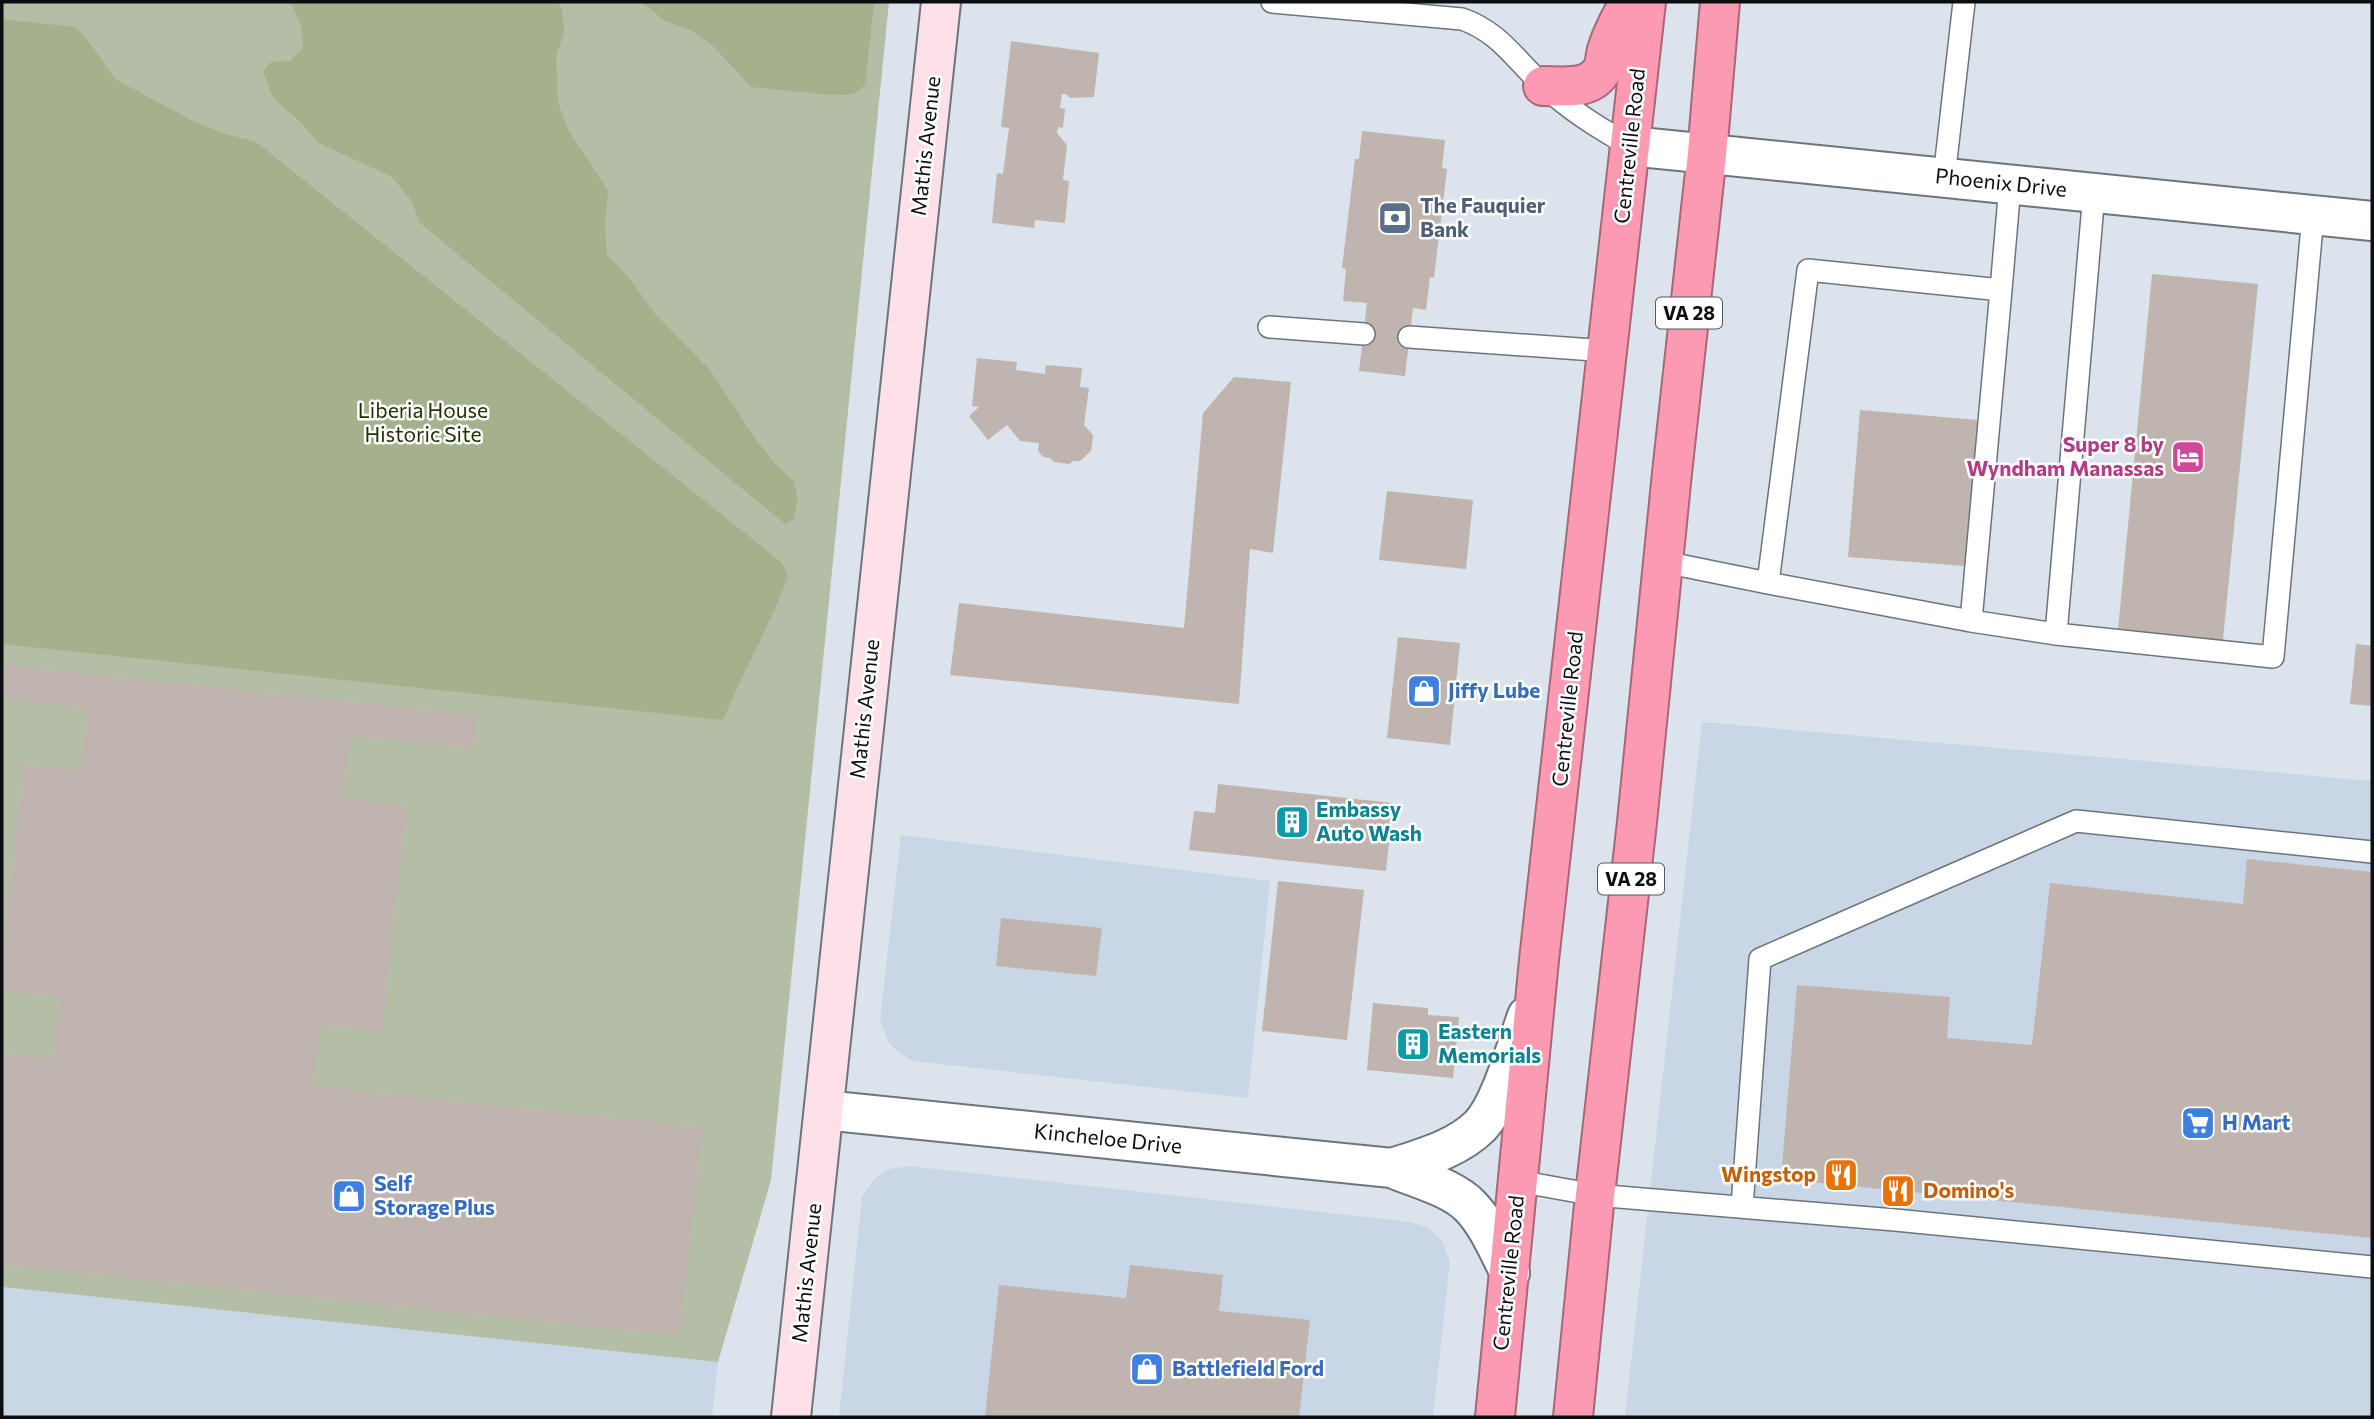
<svg xmlns="http://www.w3.org/2000/svg" width="2374" height="1419" font-family="Commissioner,sans-serif">
<rect width="100%" height="100%" fill="#dbe3ec"/>
<path fill="#c9d6e5" d="M 1702,722 L 2372,781 L 2372,1417 L 1625,1417 Z
M 901,835 L 1270,881 L 1248,1098 L 922,1062 L 909,1059 L 898,1052 L 889,1043 L 880,1020 Z
M 908,1166 L 1411,1222 L 1430,1229 L 1442,1241 L 1450,1261 L 1433,1417 L 839,1417 L 862,1198 L 871,1183 L 880,1175 L 890,1169 Z
M 2,1287 L 718,1362 L 712,1417 L 2,1417 Z"/>
<path fill="#b4bda6" d="M 2,2 L 889,2 L 771,1180 L 718,1362 L 2,1287 Z"/>
<path fill="#a4b18c" d="M 291,2 L 556,2 L 562,8 L 564,33 L 556,56 L 558,102 L 567,128 L 608,191 L 605,224 L 607,255 L 631,280 L 655,314 L 710,370 L 755,438 L 775,464 L 794,481 L 798,499 L 794,519 L 785,524 L 420,223 L 411,200 L 392,177 L 319,143 L 297,119 L 274,99 L 263,72 L 271,62 L 290,61 L 303,48 L 301,25 Z
M 641,2 L 874,2 L 865,85 L 853,94 L 829,95 L 751,87 L 713,46 L 692,31 L 664,20 Z
M 2,19 L 74,27 L 84,35 L 115,79 L 195,122 L 226,134 L 256,142 L 782,563 L 788,577 C 769,626 743,672 723,720 L 2,644 Z"/>
<path fill="#bfb5ae" d="M 1011,41 L 1099,53 L 1094,97 L 1070,98 L 1066,94 L 1062,94 L 1060,108 L 1065,109 L 1063,128 L 1058,127 L 1057,133 L 1067,145 L 1063,180 L 1069,181 L 1065,223 L 1035,220 L 1034,228 L 992,223 L 997,173 L 1003,174 L 1009,128 L 1001,127 Z
M 1362,131 L 1445,140 L 1442,168 L 1447,169 L 1434,278 L 1430,277 L 1426,310 L 1413,308 L 1405,376 L 1359,371 L 1367,303 L 1343,301 L 1346,269 L 1342,268 L 1355,159 L 1359,159 Z
M 2152,274 L 2258,284 L 2223,640 L 2118,630 Z
M 977,358 L 1017,362 L 1016,370 L 1045,374 L 1046,365 L 1082,368 L 1080,387 L 1089,388 L 1084,425 L 1093,435 L 1091,451 L 1080,461 L 1074,461 L 1069,464 L 1054,462 L 1050,458 L 1043,457 L 1038,451 L 1039,443 L 1020,441 L 1007,425 L 988,440 L 969,416 L 979,407 L 972,406 Z
M 1234,377 L 1291,382 L 1273,553 L 1250,549 L 1239,704 L 950,675 L 959,603 L 1184,628 L 1203,413 Z
M 1860,410 L 1978,420 L 1965,566 L 1848,557 Z
M 1387,491 L 1473,500 L 1466,569 L 1379,560 Z
M 1398,637 L 1460,643 L 1450,745 L 1387,738 Z
M 2356,644 L 2372,646 L 2372,706 L 2350,704 Z
M 6,665 L 478,715 L 474,749 L 351,736 L 344,798 L 407,805 L 382,1032 L 321,1025 L 314,1086 L 703,1127 L 680,1336 L 2,1265 L 2,1053 L 53,1058 L 60,997 L 2,991 L 2,965 L 24,764 L 81,770 L 87,708 L 2,699 Z
M 1218,784 L 1393,803 L 1386,871 L 1189,850 L 1194,811 L 1215,813 Z
M 2247,859 L 2372,872 L 2372,1238 L 1781,1179 L 1797,985 L 1950,997 L 1947,1038 L 2032,1045 L 2050,883 L 2243,904 Z
M 1278,881 L 1364,890 L 1347,1040 L 1262,1031 Z
M 1001,918 L 1102,928 L 1096,976 L 996,966 Z
M 1373,1003 L 1428,1008 L 1428,1015 L 1459,1017 L 1453,1078 L 1367,1070 Z
M 1130,1265 L 1223,1275 L 1219,1311 L 1310,1320 L 1299,1417 L 985,1417 L 999,1285 L 1126,1298 Z"/>
<g fill="none" stroke-linecap="round" stroke-linejoin="round">
<g stroke="#6d747c" stroke-width="24">
<path id="lane" d="M 1272,2 L 1462,19 C 1500,32 1516,61 1545,87 C 1571,111 1599,128 1630,146
M 1944,178 L 1964,2
M 2094,193 L 2056,634 L 2273,657 L 2313,215
M 1269,327 L 1364,334
M 1409,337 L 1608,351
M 1664,562 L 1768,583 L 1808,270 L 2001,290 L 2010,185
M 1768,583 L 1971,621 L 2001,290
M 1971,621 L 2056,634
M 1518,1181 L 1595,1195 L 1895,1220 L 2372,1267
M 1742,1207 L 1760,959 L 2076,821 L 2372,852"/>
</g>
<g stroke="#6d747c" stroke-width="42">
<path id="street" d="M 1630,146 L 2372,221
M 824,1110 L 1392,1168 C 1417,1179 1452,1187 1471,1207 C 1488,1225 1499,1252 1510,1273
M 1392,1168 C 1422,1158 1457,1149 1480,1126 C 1501,1104 1516,1046 1527,1016"/>
</g>
<g stroke="#6d747c" stroke-width="42">
<path id="secondary" d="M 791,1417 L 941,2"/>
</g>
<g stroke="#a76979" stroke-width="42">
<path id="highway" d="M 1543,86 C 1564,86 1592,91 1603,68 C 1606,61 1605,54 1608,47 C 1613,31 1622,16 1629,2
M 1495,1417 L 1539,960 L 1646,2
M 1573,1417 L 1595,1195 L 1637,822 L 1672,473 L 1707,154 L 1720,2"/>
</g>
<use href="#lane" stroke="#fff" stroke-width="21"/>
<use href="#street" stroke="#fff" stroke-width="38"/>
<use href="#secondary" stroke="#fee1e8" stroke-width="38"/>
<use href="#highway" stroke="#fb9ab1" stroke-width="38"/>
</g>
<defs>
<g id="bank-square" transform="scale(1.75)"><rect x="-9" y="-9" width="18" height="18" rx="4" fill="#5c6f8a" stroke="#fff"/><path d="M-6-4H6V4H-6ZM0-2.3a2.3 2.3 0 1 0 0 4.6a2.3 2.3 0 1 0 0-4.6Z" fill="#fff"/></g>
<g id="hotel-square" transform="scale(1.75)"><rect x="-9" y="-9" width="18" height="18" rx="4" fill="#d1479c" stroke="#fff"/><path d="M-6-4.5h1.5V1H6V5H4.5V3h-9V5H-6ZM-4 0a1.8 1.8 0 1 1 3.6 0ZM.5 0V-2.5h3Q6-2.5 6 0Z" fill="#fff"/></g>
<g id="shop-square" transform="scale(1.75)"><rect x="-9" y="-9" width="18" height="18" rx="4" fill="#3f7fe0" stroke="#fff"/><path d="M-5-2.5h2.3a2.7 3.5 0 0 1 5.4 0H5L5.5 6h-11ZM-1.5-2.5h3a1.5 2.3 0 0 0-3 0Z" fill="#fff"/></g>
<g id="building-square" transform="scale(1.75)"><rect x="-9" y="-9" width="18" height="18" rx="4" fill="#0f9aa8" stroke="#fff"/><path d="M-4-6H4V6H1V3H-1V6H-4ZM-2.5-4.3h1.7v1.8h-1.7ZM.8-4.3h1.7v1.8H.8ZM-2.5-1h1.7V.8h-1.7ZM.8-1h1.7V.8H.8Z" fill="#fff"/></g>
<g id="supermarket-square" transform="scale(1.75)"><rect x="-9" y="-9" width="18" height="18" rx="4" fill="#3f7fe0" stroke="#fff"/><path d="M-6-5.5h2.5l.6 2H6L4.5 2H-2.5L-4.4-4H-6ZM-1.5 3.2a1.3 1.3 0 1 0 .1 0ZM3 3.2a1.3 1.3 0 1 0 .1 0Z" fill="#fff"/></g>
<g id="restaurant-square" transform="scale(1.75)"><rect x="-9" y="-9" width="18" height="18" rx="4" fill="#e8710a" stroke="#fff"/><path d="M-5-6h1v4h1v-4h1v4h1v-4h1v5L-1.5 .5V6h-2V.5L-5-1ZM5-6V6H3V1.5H1.5Q1.5-4 5-6Z" fill="#fff"/></g>
</defs>
<g fill-rule="evenodd">
<use href="#bank-square" x="1395" y="218"/>
<use href="#hotel-square" x="2188" y="457"/>
<use href="#shop-square" x="1424" y="691"/>
<use href="#building-square" x="1292" y="822"/>
<use href="#building-square" x="1413" y="1044"/>
<use href="#supermarket-square" x="2198" y="1123"/>
<use href="#restaurant-square" x="1841" y="1175"/>
<use href="#restaurant-square" x="1898" y="1191"/>
<use href="#shop-square" x="349" y="1196"/>
<use href="#shop-square" x="1147" y="1369"/>
</g>
<g text-anchor="middle" stroke-width="5" stroke-linejoin="round" paint-order="stroke">
<g fill="#fff" stroke="#555759" stroke-width="2">
<rect x="1656" y="297.5" width="66" height="31" rx="5"/>
<rect x="1598" y="863.5" width="66" height="31" rx="5"/>
</g>
<g font-size="19" font-weight="bold" fill="#0c0f12">
<text x="1689" y="320">VA 28</text>
<text x="1631" y="886">VA 28</text>
</g>
<g font-size="21" fill="#0c0f12" stroke="#fff">
<text transform="translate(926 146) rotate(-84)" y="7">Mathis Avenue</text>
<text transform="translate(1630 146) rotate(-84)" y="7">Centreville Road</text>
<text transform="translate(2001 183) rotate(6)" y="7">Phoenix Drive</text>
<text transform="translate(865 709) rotate(-84)" y="7">Mathis Avenue</text>
<text transform="translate(1568 709) rotate(-84)" y="7">Centreville Road</text>
<text transform="translate(1108 1139) rotate(6)" y="7">Kincheloe Drive</text>
<text transform="translate(807 1273) rotate(-84)" y="7">Mathis Avenue</text>
<text transform="translate(1509 1273) rotate(-84)" y="7">Centreville Road</text>
</g>
<g font-size="21" font-weight="bold" fill="#4e5e75" stroke="#fff" text-anchor="start">
<text x="1420" y="213">The Fauquier<tspan x="1420" dy="24">Bank</tspan></text>
</g>
<g font-size="21" fill="#243004" stroke="#fff">
<text x="423" y="418">Liberia House<tspan x="423" dy="24">Historic Site</tspan></text>
</g>
<g font-size="21" font-weight="bold" fill="#b23c85" stroke="#fff" text-anchor="end">
<text x="2164" y="452">Super 8 by<tspan x="2164" dy="24">Wyndham Manassas</tspan></text>
</g>
<g font-size="21" font-weight="bold" fill="#366cbe" stroke="#fff" text-anchor="start">
<text x="1448" y="698">Jiffy Lube</text>
<text x="2222" y="1130">H Mart</text>
<text x="374" y="1191">Self<tspan x="374" dy="24">Storage Plus</tspan></text>
<text x="1172" y="1376">Battlefield Ford</text>
</g>
<g font-size="21" font-weight="bold" fill="#0d838f" stroke="#fff" text-anchor="start">
<text x="1316" y="817">Embassy<tspan x="1316" dy="24">Auto Wash</tspan></text>
<text x="1438" y="1039">Eastern<tspan x="1438" dy="24">Memorials</tspan></text>
</g>
<g font-size="21" font-weight="bold" fill="#c56008" stroke="#fff" text-anchor="end">
<text x="1816" y="1182">Wingstop</text>
<text x="1923" y="1198" text-anchor="start">Domino's</text>
</g>
</g>
<rect width="2374" height="1419" fill="none" stroke="#0c0f12" stroke-width="7"/>
</svg>
